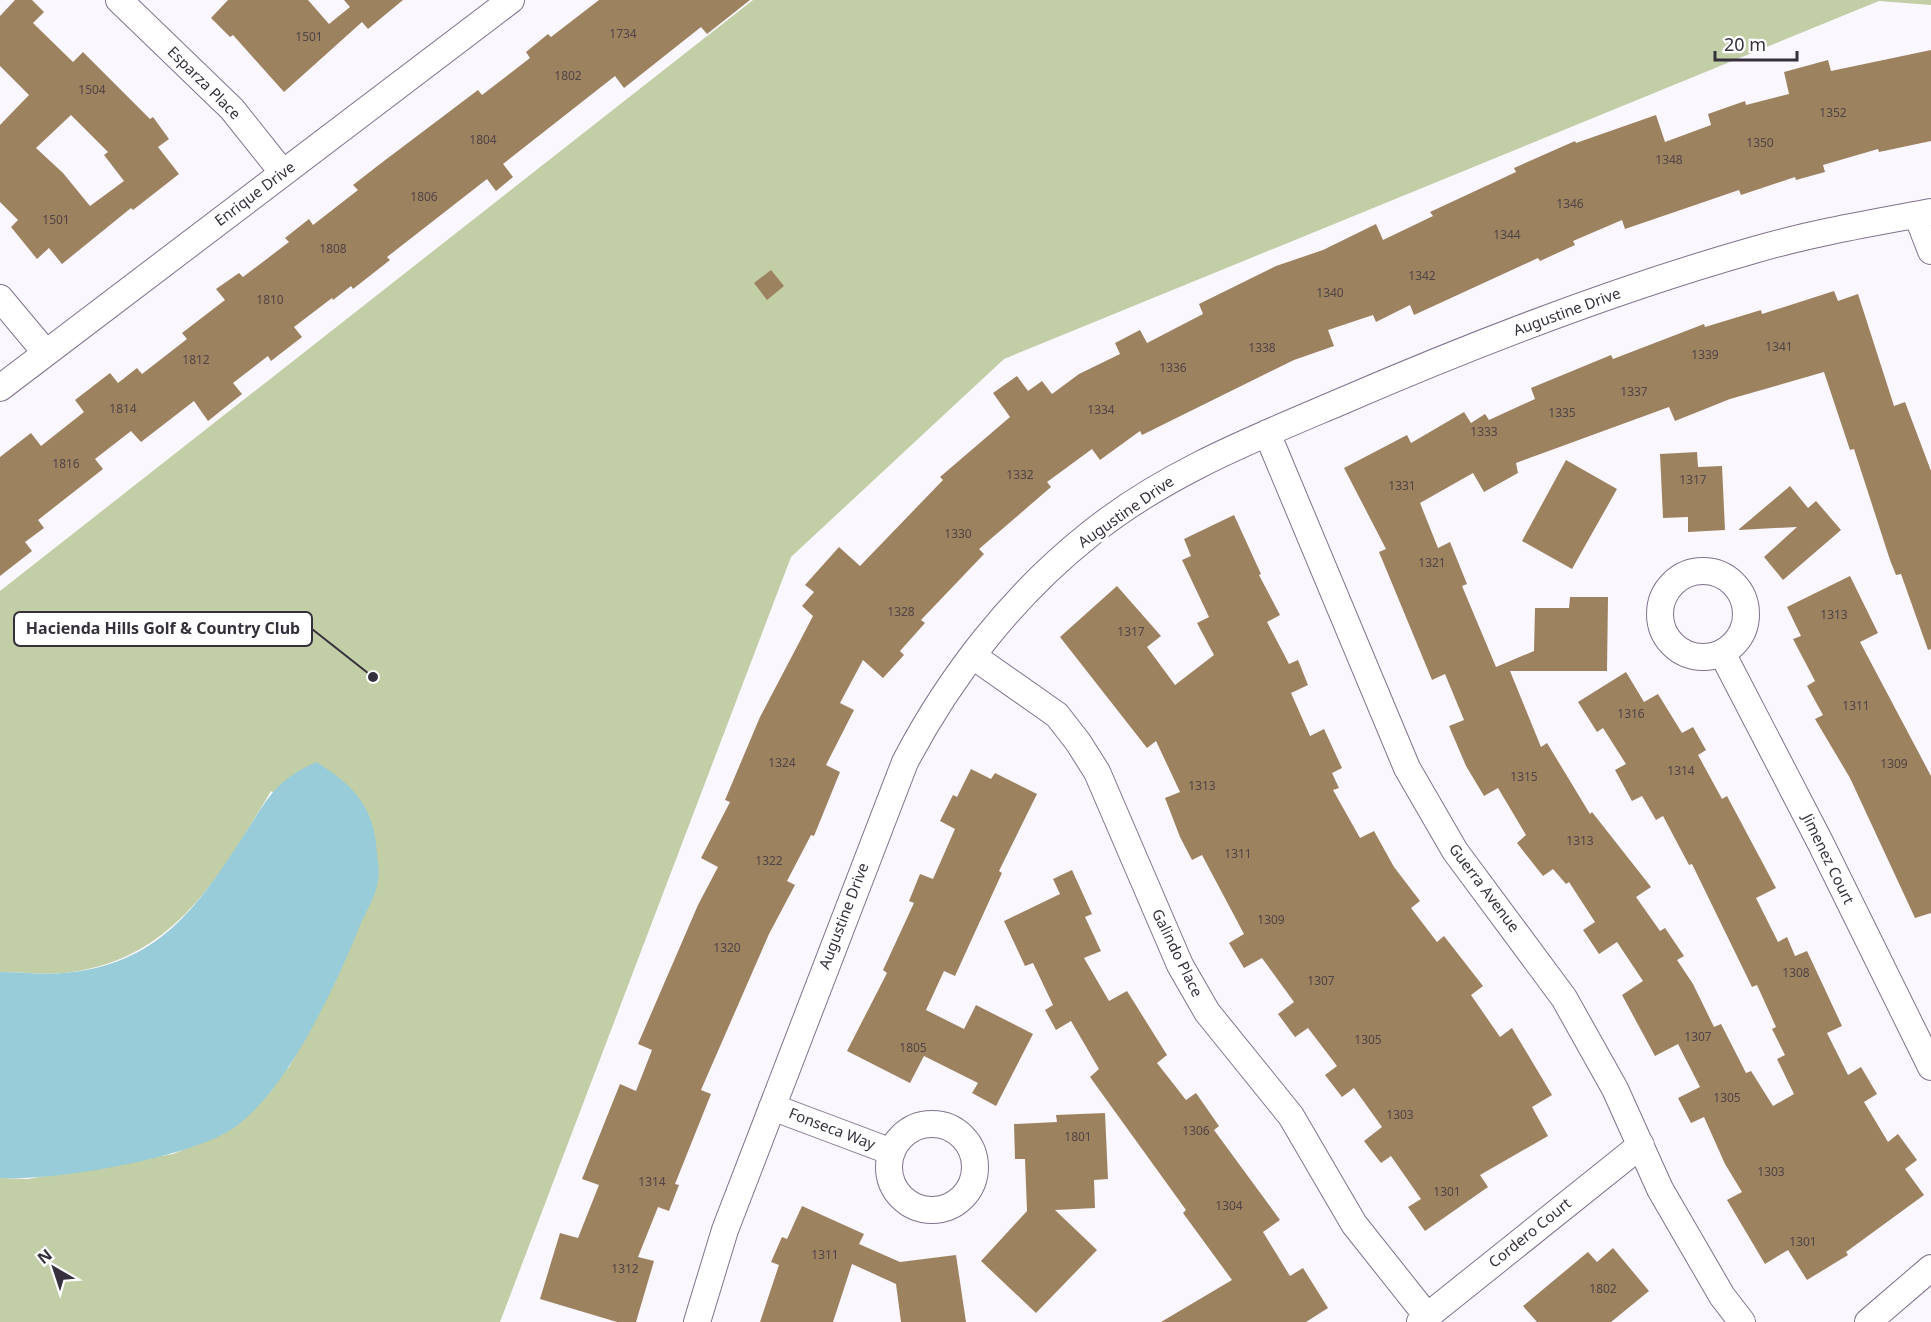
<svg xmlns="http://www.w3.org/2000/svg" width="1931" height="1322" font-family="'Noto Sans',sans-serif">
<rect width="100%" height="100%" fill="#fbf7fe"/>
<path fill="#c1cea6" d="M 753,0 L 1931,0 L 1931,5 L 1879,1 L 1004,359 L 791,557 L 500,1322 L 0,1322 L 0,1178 L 28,1179 L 173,1154 L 229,1131 L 289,1067 L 334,984 L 378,881 L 271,791 C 220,876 173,962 64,973 C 43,975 21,972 0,972 L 0,591 Z"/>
<path fill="#97ccd8" d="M 316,762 C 354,785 375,808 377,854 C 378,863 380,873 378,881 C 376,895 367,910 361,923 C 337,983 285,1097 229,1131 C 183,1159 54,1181 0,1178 L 0,972 C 21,972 43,975 64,973 C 158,965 197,908 244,835 C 268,799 273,782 316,762 Z"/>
<path fill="#9d8260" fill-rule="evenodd" d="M 15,0 L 32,0 L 44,12 L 33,23 L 73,62 L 83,52 L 150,119 L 153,117 L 169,139 L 158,147 L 179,174 L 133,210 L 131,208 L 62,264 L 49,248 L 37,259 L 11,227 L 18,220 L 0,202 L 0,125 L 29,95 L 0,66 L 0,16 ZM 71,115 L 108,152 L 104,155 L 124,181 L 90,206 L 63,173 L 36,148 Z
M 228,0 L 308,0 L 329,24 L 350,7 L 344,0 L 403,0 L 368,29 L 362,22 L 284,92 L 233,35 L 230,37 L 211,18 Z
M 599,0 L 750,0 L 707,34 L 701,27 L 624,88 L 615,76 L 503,164 L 513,177 L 496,191 L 487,179 L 387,257 L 390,260 L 353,289 L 351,286 L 333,300 L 332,298 L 294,327 L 302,337 L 271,361 L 268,356 L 233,383 L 242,394 L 208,421 L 194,401 L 141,442 L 131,431 L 95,459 L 103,469 L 38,520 L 44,528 L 25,542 L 32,551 L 0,576 L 0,457 L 31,433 L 41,446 L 84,412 L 75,400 L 110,373 L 118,383 L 137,368 L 142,374 L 187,339 L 182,333 L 225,300 L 216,289 L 239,273 L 243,277 L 289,242 L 285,238 L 309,219 L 313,225 L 358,190 L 353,185 L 380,164 L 478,90 L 482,95 L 530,58 L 526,52 L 548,34 L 551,37 Z
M 1931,50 L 1931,141 L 1879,152 L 1878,149 L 1823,165 L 1825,172 L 1796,180 L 1795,177 L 1741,195 L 1739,190 L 1625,229 L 1622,220 L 1573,241 L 1575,245 L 1540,261 L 1538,258 L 1414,315 L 1410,305 L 1376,322 L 1373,315 L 1328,330 L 1334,346 L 1294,360 L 1142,435 L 1140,431 L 1100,460 L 1092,449 L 1047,482 L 1051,487 L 979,549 L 984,554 L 921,620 L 925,623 L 900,651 L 904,655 L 883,678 L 863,660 L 840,703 L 854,710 L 826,765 L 840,772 L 814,836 L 811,835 L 787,881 L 795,885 L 769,934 L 701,1090 L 711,1094 L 675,1184 L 679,1185 L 669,1211 L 658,1207 L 638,1257 L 654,1261 L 636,1322 L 617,1322 L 540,1299 L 560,1233 L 578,1238 L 599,1185 L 582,1179 L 620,1084 L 636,1091 L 652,1050 L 638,1044 L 698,905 L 718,867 L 701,858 L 730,802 L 725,800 L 760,717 L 813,616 L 802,606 L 814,592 L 805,585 L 839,547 L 860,566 L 943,480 L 940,477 L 1010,417 L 993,393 L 1017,376 L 1028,391 L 1042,381 L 1052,394 L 1079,374 L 1120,354 L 1115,343 L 1140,330 L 1147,343 L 1203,314 L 1199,304 L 1276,266 L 1323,250 L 1376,224 L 1383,240 L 1433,216 L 1430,212 L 1516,172 L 1514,168 L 1575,141 L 1576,143 L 1656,115 L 1665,142 L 1711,125 L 1708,114 L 1745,101 L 1746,105 L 1789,94 L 1784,72 L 1828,60 L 1831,71 Z
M 771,270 L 784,286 L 767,300 L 754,283 Z
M 1834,291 L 1838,301 L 1858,294 L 1894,406 L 1905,402 L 1931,471 L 1931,649 L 1928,650 L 1901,574 L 1896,575 L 1890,560 L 1854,449 L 1850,450 L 1824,372 L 1730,399 L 1675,421 L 1669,407 L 1516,463 L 1518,473 L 1484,492 L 1473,473 L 1420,503 L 1438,548 L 1450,542 L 1467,584 L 1462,586 L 1496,667 L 1534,651 L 1535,608 L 1569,608 L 1570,597 L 1608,597 L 1607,671 L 1510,671 L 1541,747 L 1547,743 L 1590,814 L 1592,812 L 1651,887 L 1636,897 L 1660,931 L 1665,928 L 1684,956 L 1677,960 L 1693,984 L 1714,1027 L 1721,1024 L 1746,1073 L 1751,1071 L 1773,1106 L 1794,1094 L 1777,1059 L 1785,1055 L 1772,1029 L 1776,1027 L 1757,985 L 1752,987 L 1692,864 L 1689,865 L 1663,816 L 1656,820 L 1642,796 L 1632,801 L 1615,770 L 1626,764 L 1603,728 L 1597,732 L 1578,702 L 1626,672 L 1644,702 L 1658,694 L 1682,733 L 1693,727 L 1706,750 L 1698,755 L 1722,799 L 1727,796 L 1776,888 L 1756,898 L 1778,942 L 1787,937 L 1795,956 L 1807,951 L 1842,1026 L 1827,1033 L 1848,1075 L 1861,1067 L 1877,1094 L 1864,1102 L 1888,1142 L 1898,1134 L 1917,1160 L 1905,1169 L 1924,1195 L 1846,1252 L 1848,1255 L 1807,1280 L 1788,1250 L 1765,1264 L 1727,1200 L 1742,1192 L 1725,1164 L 1704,1117 L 1691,1123 L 1678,1098 L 1700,1087 L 1678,1044 L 1655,1056 L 1622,995 L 1643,981 L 1617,942 L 1599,954 L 1583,930 L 1595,922 L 1569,882 L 1566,884 L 1553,869 L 1543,876 L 1517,843 L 1526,835 L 1498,788 L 1484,796 L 1466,766 L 1449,726 L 1464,720 L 1445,674 L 1432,680 L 1379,552 L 1386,549 L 1344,468 L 1407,435 L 1411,443 L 1464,412 L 1471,423 L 1485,414 L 1489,420 L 1535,399 L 1531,388 L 1611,355 L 1613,359 L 1704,324 L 1705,327 L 1761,310 L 1762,314 Z
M 1697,452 L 1698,467 L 1722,466 L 1725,530 L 1688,532 L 1688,517 L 1663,518 L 1660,454 Z
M 1566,460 L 1617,489 L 1572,569 L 1522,541 Z
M 1790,486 L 1808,508 L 1816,501 L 1841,530 L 1783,580 L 1764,557 L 1797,527 L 1738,530 Z
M 1234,515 L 1261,574 L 1259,575 L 1280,615 L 1267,622 L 1289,664 L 1298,660 L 1308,685 L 1291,693 L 1310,736 L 1324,729 L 1342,768 L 1332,773 L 1339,788 L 1333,790 L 1360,838 L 1374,831 L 1394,867 L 1420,901 L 1411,908 L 1437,942 L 1444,936 L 1483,986 L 1471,995 L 1500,1037 L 1512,1028 L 1552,1095 L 1532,1107 L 1548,1136 L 1480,1175 L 1488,1187 L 1425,1231 L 1408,1207 L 1421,1199 L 1391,1156 L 1381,1163 L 1364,1141 L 1382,1127 L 1354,1088 L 1342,1097 L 1325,1075 L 1337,1066 L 1308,1028 L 1295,1037 L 1278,1014 L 1294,1002 L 1262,958 L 1244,968 L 1229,943 L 1244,934 L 1202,855 L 1192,860 L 1180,837 L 1165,798 L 1180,792 L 1156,741 L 1147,748 L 1060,637 L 1117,586 L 1161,636 L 1147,647 L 1175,685 L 1214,655 L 1197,623 L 1209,617 L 1182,560 L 1191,556 L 1184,539 Z
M 1850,576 L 1878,633 L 1860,642 L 1931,776 L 1931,913 L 1915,918 L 1850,778 L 1815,719 L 1823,715 L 1807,686 L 1815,681 L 1793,639 L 1801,636 L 1787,607 Z
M 971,769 L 991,779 L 995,773 L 1037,794 L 999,871 L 1002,873 L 955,976 L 944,971 L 926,1010 L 964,1029 L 976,1005 L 1033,1034 L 996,1106 L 972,1093 L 978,1083 L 924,1056 L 910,1083 L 847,1051 L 887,973 L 883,970 L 914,903 L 909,901 L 920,874 L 933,879 L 955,829 L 940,821 L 953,795 L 957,797 Z
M 1072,870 L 1092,914 L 1085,917 L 1101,951 L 1084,958 L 1109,1001 L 1127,991 L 1167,1055 L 1157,1063 L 1186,1100 L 1196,1093 L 1219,1126 L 1214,1130 L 1280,1220 L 1263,1232 L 1290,1276 L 1303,1268 L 1328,1308 L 1306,1322 L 1161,1322 L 1232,1280 L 1183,1213 L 1186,1210 L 1090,1077 L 1099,1069 L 1071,1021 L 1056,1030 L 1045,1010 L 1053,1005 L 1033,963 L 1025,966 L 1004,921 L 1060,894 L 1053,879 Z
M 1105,1113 L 1108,1179 L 1094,1180 L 1095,1208 L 1055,1210 L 1097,1250 L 1036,1313 L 981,1261 L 1027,1211 L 1025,1159 L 1015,1159 L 1014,1124 L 1057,1122 L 1056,1115 Z
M 802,1206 L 864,1234 L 859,1244 L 900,1262 L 956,1255 L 966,1322 L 901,1322 L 896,1284 L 852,1264 L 833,1322 L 760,1322 L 779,1265 L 771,1262 L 782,1237 L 787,1239 Z
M 1613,1248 L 1649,1291 L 1611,1322 L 1537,1322 L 1523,1306 L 1588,1252 L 1597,1262 Z"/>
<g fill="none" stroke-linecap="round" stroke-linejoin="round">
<g stroke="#81728f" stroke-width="28">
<path id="minor" d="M 119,0 L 232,109 L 283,173
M 1917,215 L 1931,251
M 0,298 L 46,353
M 0,388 L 511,0
M 1267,433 L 1407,768 L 1455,851 L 1564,998 L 1615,1089 L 1660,1189 L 1722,1296 L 1742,1322
M1660 614a43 43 0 1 1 86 0a43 43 0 1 1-86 0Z
M 1722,653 L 1820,842 L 1931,1067
M 973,656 L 1057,715 L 1078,742 L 1097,772 L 1180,965 L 1207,1012 L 1291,1116 L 1354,1224 L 1427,1316
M 772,1107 L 892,1152
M889 1167a43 43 0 1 1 86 0a43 43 0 1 1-86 0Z
M 697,1322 L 725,1230 L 905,762 C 950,676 1013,595 1090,534 C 1164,474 1253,439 1340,402 C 1474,344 1613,290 1754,250 C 1812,233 1872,223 1931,212
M 1420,1322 L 1641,1145
M 1868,1322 L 1931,1268"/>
</g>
<use href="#minor" stroke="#fff" stroke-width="26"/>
</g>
<g text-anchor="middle" stroke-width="6" stroke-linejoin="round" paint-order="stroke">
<g font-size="12" fill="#504445">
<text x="623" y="38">1734</text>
<text x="309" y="41">1501</text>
<text x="568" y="80">1802</text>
<text x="92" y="94">1504</text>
<text x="1833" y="117">1352</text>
<text x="483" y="144">1804</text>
<text x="1760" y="147">1350</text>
<text x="1669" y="164">1348</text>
<text x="424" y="201">1806</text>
<text x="1570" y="208">1346</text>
<text x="56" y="224">1501</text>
<text x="1507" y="239">1344</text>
<text x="333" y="253">1808</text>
<text x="1422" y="280">1342</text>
<text x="1330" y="297">1340</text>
<text x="270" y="304">1810</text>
<text x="1779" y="351">1341</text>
<text x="1262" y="352">1338</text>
<text x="1705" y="359">1339</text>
<text x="196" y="364">1812</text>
<text x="1173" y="372">1336</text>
<text x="1634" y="396">1337</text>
<text x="123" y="413">1814</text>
<text x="1101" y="414">1334</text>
<text x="1562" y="417">1335</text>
<text x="1484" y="436">1333</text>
<text x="66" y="468">1816</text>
<text x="1020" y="479">1332</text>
<text x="1693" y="484">1317</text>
<text x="1402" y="490">1331</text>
<text x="958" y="538">1330</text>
<text x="1432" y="567">1321</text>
<text x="901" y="616">1328</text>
<text x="1834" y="619">1313</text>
<text x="1131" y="636">1317</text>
<text x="1856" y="710">1311</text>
<text x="1631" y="718">1316</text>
<text x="782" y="767">1324</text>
<text x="1894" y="768">1309</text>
<text x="1681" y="775">1314</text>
<text x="1524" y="781">1315</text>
<text x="1202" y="790">1313</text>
<text x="1580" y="845">1313</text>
<text x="1238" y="858">1311</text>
<text x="769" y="865">1322</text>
<text x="1271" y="924">1309</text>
<text x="727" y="952">1320</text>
<text x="1796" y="977">1308</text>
<text x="1321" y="985">1307</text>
<text x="1698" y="1041">1307</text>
<text x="1368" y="1044">1305</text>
<text x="913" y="1052">1805</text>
<text x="1727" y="1102">1305</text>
<text x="1400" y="1119">1303</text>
<text x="1196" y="1135">1306</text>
<text x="1078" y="1141">1801</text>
<text x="1771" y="1176">1303</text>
<text x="652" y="1186">1314</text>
<text x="1447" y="1196">1301</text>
<text x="1229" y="1210">1304</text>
<text x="1803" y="1246">1301</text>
<text x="825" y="1259">1311</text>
<text x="625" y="1273">1312</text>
<text x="1603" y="1293">1802</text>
</g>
<g font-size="15" fill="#36303c" stroke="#fff">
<text transform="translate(204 83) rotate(45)" y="5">Esparza Place</text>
<text transform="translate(255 194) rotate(-37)" y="5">Enrique Drive</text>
<text transform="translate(1567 312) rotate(-20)" y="5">Augustine Drive</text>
<text transform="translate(1126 512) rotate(-35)" y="5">Augustine Drive</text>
<text transform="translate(1828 859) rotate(64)" y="5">Jimenez Court</text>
<text transform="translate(1484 888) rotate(53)" y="5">Guerra Avenue</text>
<text transform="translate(844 916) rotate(-69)" y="5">Augustine Drive</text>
<text transform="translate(1177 953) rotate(64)" y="5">Galindo Place</text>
<text transform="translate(832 1129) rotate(21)" y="5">Fonseca Way</text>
<text transform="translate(1530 1233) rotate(-39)" y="5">Cordero Court</text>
</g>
</g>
<path fill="none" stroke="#36303c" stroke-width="2" d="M373 677L312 629"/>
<circle fill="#36303c" stroke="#fff" stroke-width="2" cx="373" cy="677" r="6"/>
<rect fill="#fff" stroke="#36303c" stroke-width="2" x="14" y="612" width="298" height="34" rx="6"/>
<g font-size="16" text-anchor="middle" font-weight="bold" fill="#36303c">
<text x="163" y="634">Hacienda Hills Golf &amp; Country Club</text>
</g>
<g transform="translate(54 1268) rotate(321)" stroke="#ffffff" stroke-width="4.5" paint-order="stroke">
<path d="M0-4.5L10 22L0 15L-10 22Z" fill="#36303c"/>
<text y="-9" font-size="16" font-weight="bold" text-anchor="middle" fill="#36303c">N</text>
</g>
<path d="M1715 51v9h82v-9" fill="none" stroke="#36303c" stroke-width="3"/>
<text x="1724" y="51" font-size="18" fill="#36303c" stroke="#ffffff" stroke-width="4.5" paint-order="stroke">20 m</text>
</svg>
